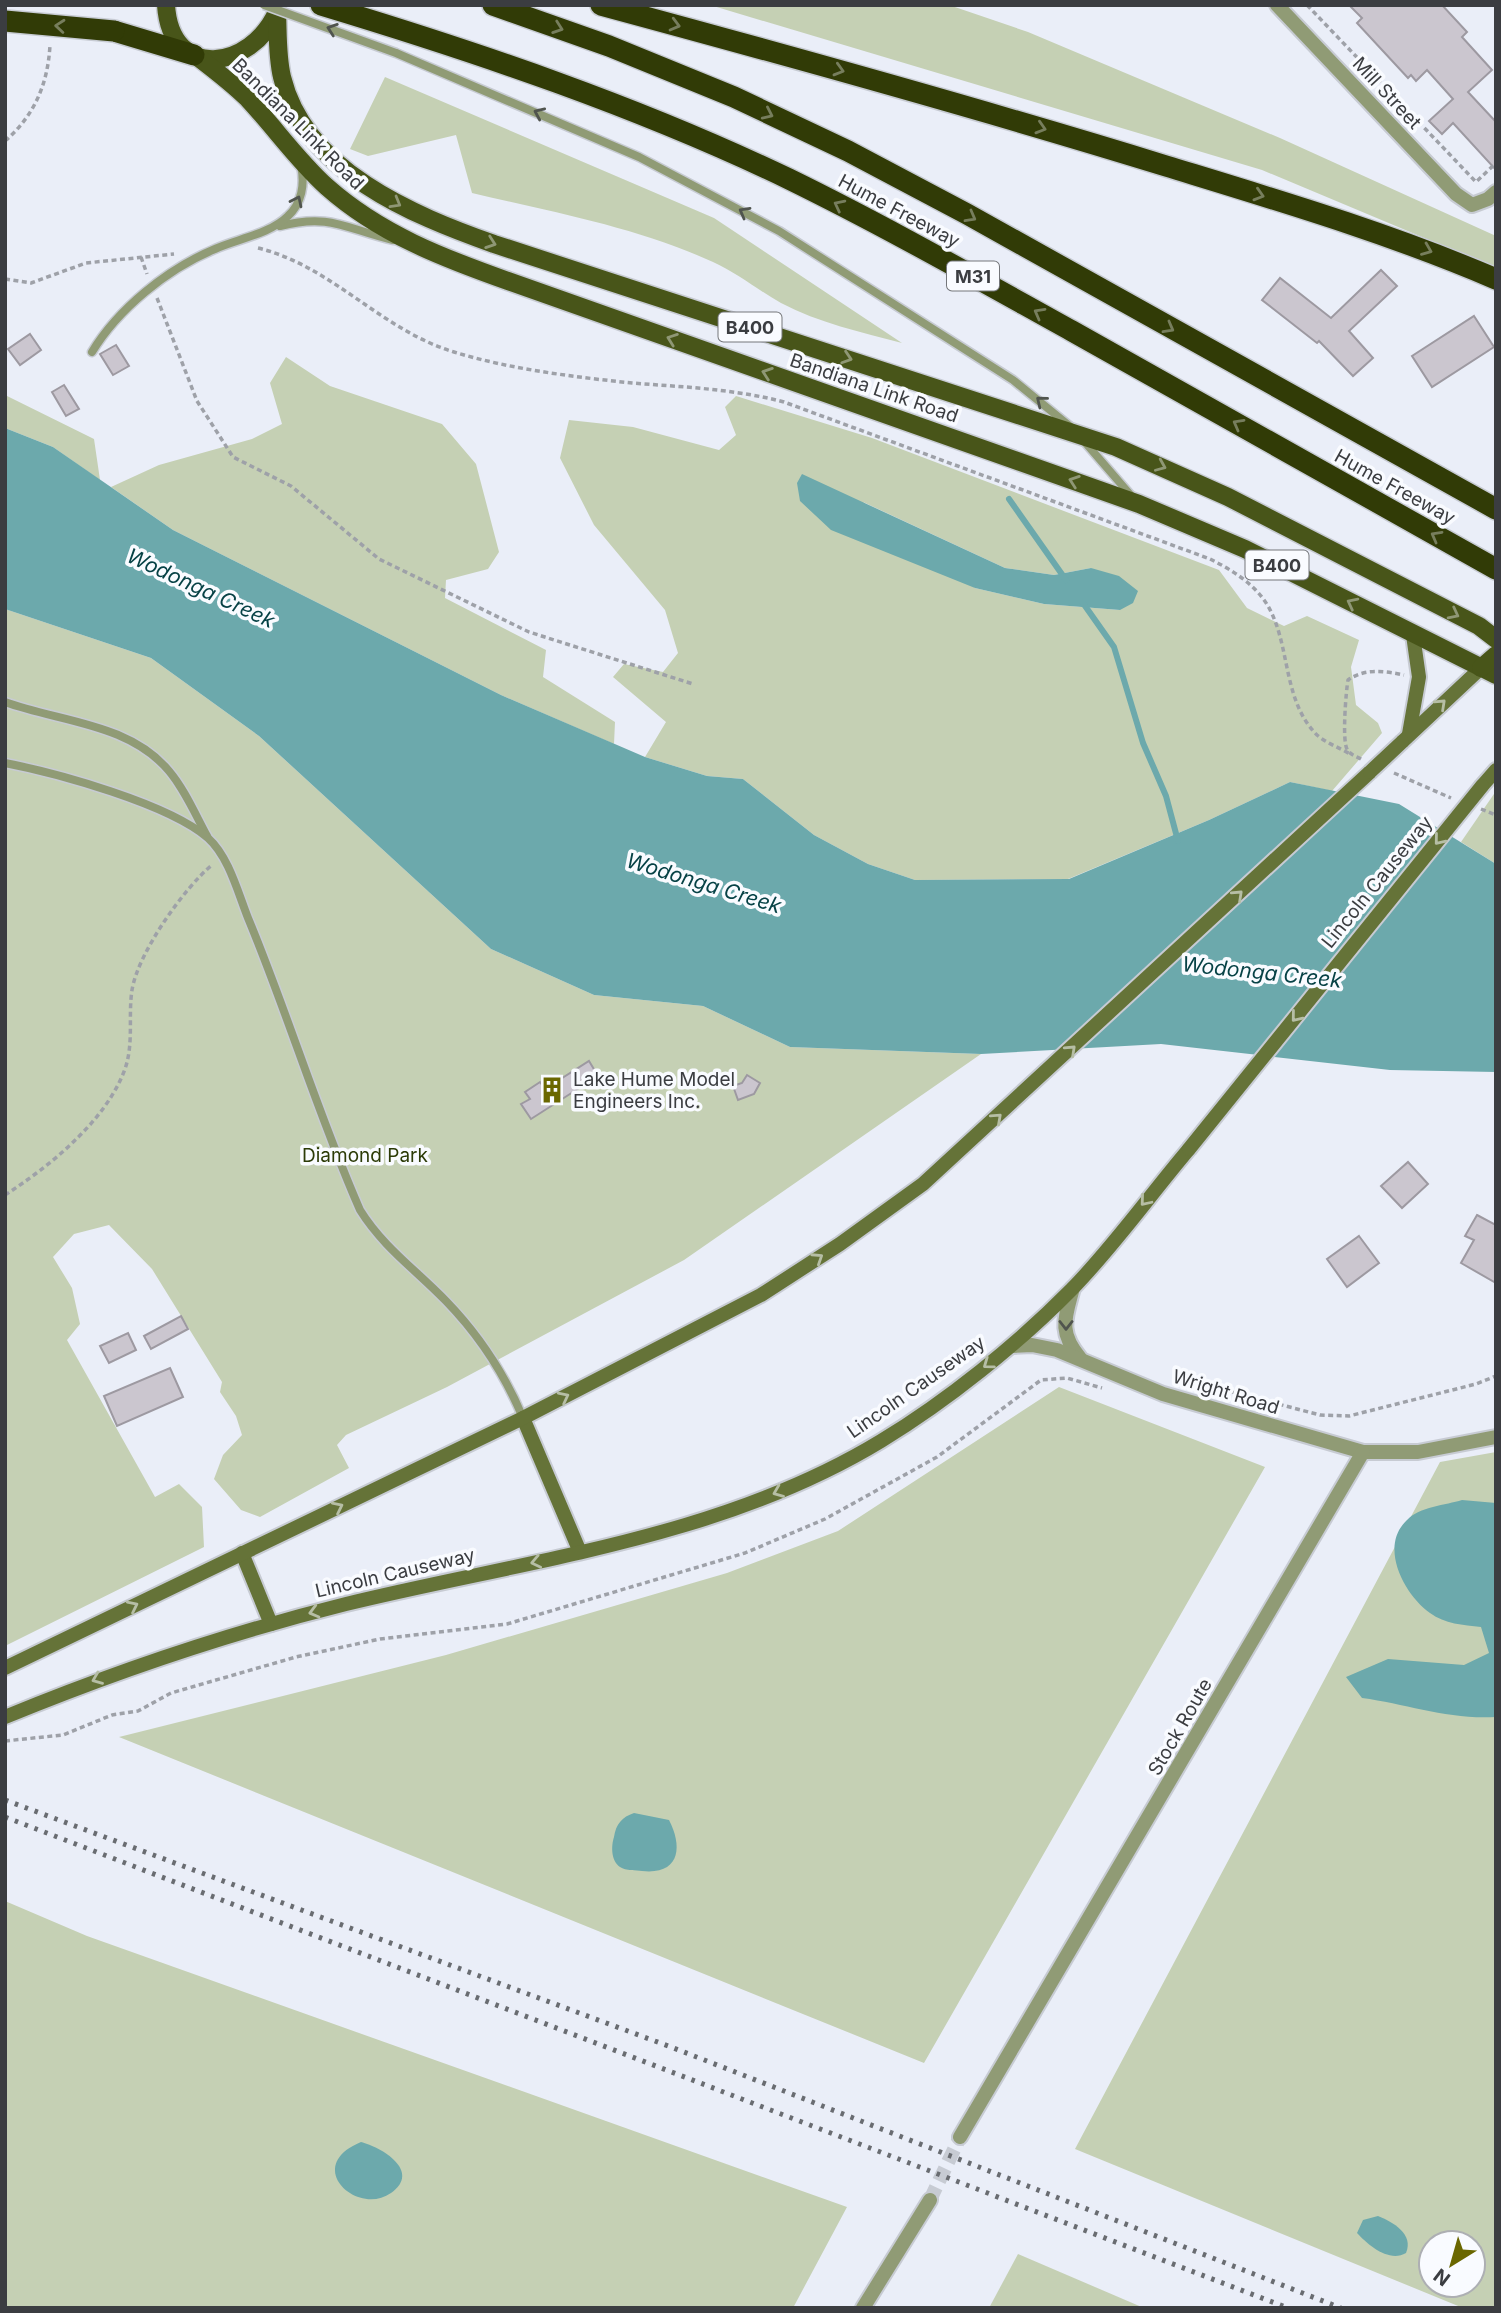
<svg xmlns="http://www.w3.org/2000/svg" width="1501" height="2313" viewBox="0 0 1501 2313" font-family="Inter,sans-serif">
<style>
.green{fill:#c5d0b4;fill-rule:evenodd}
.water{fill:#6ca9ac}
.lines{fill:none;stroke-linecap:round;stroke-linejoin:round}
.stream{stroke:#6ca9ac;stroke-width:6}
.building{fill:#cbc6cf;stroke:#9d99a1;stroke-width:2}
.minor-tunnel{stroke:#c7cbd3;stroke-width:14;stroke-dasharray:14 7;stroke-linecap:butt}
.service-casing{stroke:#c7cbd3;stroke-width:11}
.minor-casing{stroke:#c7cbd3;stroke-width:18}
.secondary-casing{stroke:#c7cbd3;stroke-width:18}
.primary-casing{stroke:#c7cbd3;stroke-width:21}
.motorway-casing{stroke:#c7cbd3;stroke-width:24}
.path{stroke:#9ea1a8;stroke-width:3.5;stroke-dasharray:5 3.5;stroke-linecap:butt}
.service{stroke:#909b75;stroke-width:8}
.minor{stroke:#909b75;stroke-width:14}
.secondary{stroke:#657338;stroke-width:14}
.primary{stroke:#485519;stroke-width:18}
.motorway{stroke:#313b06;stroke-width:21}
.rail{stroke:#696c71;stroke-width:5;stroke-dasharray:3.5 7;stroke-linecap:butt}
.service-bridge-casing{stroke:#c7cbd3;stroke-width:11;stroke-linecap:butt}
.secondary-bridge-casing{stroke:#c7cbd3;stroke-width:18;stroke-linecap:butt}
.motorway-bridge-casing{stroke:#c7cbd3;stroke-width:24;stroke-linecap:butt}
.service-bridge{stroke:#909b75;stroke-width:8}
.secondary-bridge{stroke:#657338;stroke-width:14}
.motorway-bridge{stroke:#313b06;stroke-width:21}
.oneway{stroke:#777e5d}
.oneway2{stroke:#50544e}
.oneway3{stroke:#8f9775}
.oneway4{stroke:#b6bea5}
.labels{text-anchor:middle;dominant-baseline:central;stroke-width:7;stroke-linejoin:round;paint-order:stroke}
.shield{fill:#f9fbff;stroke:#74767a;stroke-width:2}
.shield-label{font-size:18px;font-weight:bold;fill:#3b3d41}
.street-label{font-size:19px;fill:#3b3d41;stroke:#f9fbff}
.poi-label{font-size:19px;fill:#3b3d41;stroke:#f9fbff;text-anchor:start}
.park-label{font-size:19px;fill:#2c3b07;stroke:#f9fbff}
.water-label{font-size:21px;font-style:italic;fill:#074246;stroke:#f9fbff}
</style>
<rect width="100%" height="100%" fill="#eaeef8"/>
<g class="green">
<polygon points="710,5 949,5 1028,32 1280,138 1496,236 1496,268 1262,170"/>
<path d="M385,77L714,218L902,343C861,332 819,323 781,303C758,290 737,273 713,262C636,227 553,212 472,193L456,135L368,156L350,149Z"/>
<polygon points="286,357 330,386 442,424 476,464 499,552 488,569 446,580 445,598 546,650 543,677 615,722 614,744 501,695 173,530 111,487 159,465 252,439 282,424 270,383"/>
<polygon points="5,395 94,439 100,480 53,447 5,428"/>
<path d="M736,396L872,438L1219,570L1247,608L1284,626L1307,616L1359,640L1351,667L1356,705L1378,723L1382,733L1332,791L1290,782L1209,820L1068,879L915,880L868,864L814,835L743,779L707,776L645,757L666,722L613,677L624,664L663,672L678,653L665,610L594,525L560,458L569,420L633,427L719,450L736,435L725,407ZM863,502L1005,568L1054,575L1091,568L1120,610L1044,604L975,588Z"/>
<polygon points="5,609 151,658 259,736 491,949 594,995 703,1006 790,1047 981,1054 684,1260 447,1387 346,1435 337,1445 349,1468 260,1517 241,1510 214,1479 223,1455 242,1435 236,1416 220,1392 222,1382 152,1269 109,1225 74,1234 53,1257 72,1288 80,1324 67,1340 155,1497 179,1484 202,1507 204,1547 5,1646"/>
<polygon points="1496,791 1496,864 1461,842"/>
<polygon points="1059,1387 1265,1467 924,2063 119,1737 446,1655 727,1573 838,1531"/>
<path d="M1496,1452V2308H1463L1075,2149L1440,1462ZM1431,2243H1473V2285H1431Z"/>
<polygon points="5,1901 87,1936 847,2207 793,2308 5,2308"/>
<polygon points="1018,2254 1144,2308 989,2308"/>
</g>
<g class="water">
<polygon points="5,428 53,447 173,530 501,695 645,757 707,776 743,779 814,835 868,864 915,880 1069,879 1209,820 1290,782 1399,804 1496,864 1496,1072 1390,1070 1161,1044 981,1054 790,1047 703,1006 594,995 491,949 259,736 151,658 5,609"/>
<polygon points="802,474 1005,568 1054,575 1091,568 1119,576 1138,591 1133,603 1120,610 1044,604 975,588 831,530 800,501 797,483"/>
<path d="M1462,1500L1496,1503V1717C1449,1720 1407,1704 1362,1698L1346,1677L1388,1659L1464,1665L1489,1653L1481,1627C1463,1625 1445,1624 1430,1613C1405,1595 1378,1547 1407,1520C1419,1507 1446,1505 1462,1500Z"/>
<path d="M634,1813L669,1820C683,1847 680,1875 642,1871C636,1870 626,1871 620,1867C611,1861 611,1846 614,1837C616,1824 622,1817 634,1813Z"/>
<path d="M361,2142C381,2147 422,2171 391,2193C357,2217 302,2166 361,2142Z"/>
<path d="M1378,2216C1393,2222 1414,2234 1406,2253C1389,2263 1368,2245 1357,2233L1363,2220Z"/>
</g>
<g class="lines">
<g class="stream">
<polyline points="1009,499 1066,580"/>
<polyline points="1083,603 1114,647 1143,743 1166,796 1178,841"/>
</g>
</g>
<g class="building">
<polygon points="1349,5 1442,5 1467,32 1462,37 1492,70 1468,92 1496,122 1496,170 1453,123 1442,134 1429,121 1453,99 1427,70 1416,81 1411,75 1408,78 1357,23 1362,18"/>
<polygon points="1381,270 1397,286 1349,331 1373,358 1353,376 1319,341 1317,343 1262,300 1280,278 1331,318"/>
<polygon points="1474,316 1494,347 1432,387 1412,356"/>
<polygon points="30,334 41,350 20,365 8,349"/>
<polygon points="116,345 129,366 113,375 100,354"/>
<polygon points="64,385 79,409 66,416 52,392"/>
<polygon points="589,1061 598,1076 531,1119 521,1104 530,1099 525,1092 540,1082 545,1089"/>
<polygon points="747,1075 760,1083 754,1094 738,1100 733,1086 742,1083"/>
<polygon points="1408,1162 1428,1184 1402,1208 1381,1186"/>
<polygon points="1477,1215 1496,1225 1496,1283 1461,1263 1474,1240 1465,1236"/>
<polygon points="1359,1236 1379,1263 1347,1287 1327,1259"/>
<polygon points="181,1316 188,1329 151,1349 144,1336"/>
<polygon points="128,1333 136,1350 109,1363 100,1346"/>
<polygon points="170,1368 183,1397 117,1426 104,1396"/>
</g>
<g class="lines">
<polyline class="minor-tunnel" points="930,2200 960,2137"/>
<g class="service-casing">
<g id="service">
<polyline points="396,53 639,157 779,231 1013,380 1072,428"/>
<path d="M280,226C331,213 346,229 393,240"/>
<path d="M92,352C118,309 167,269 215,249C237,239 270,234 288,216C302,203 305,184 301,166"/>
<polyline points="1083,440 1134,499"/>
<path d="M5,702C60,722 129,723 169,771C185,790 195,814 207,836"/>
<path d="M5,763C57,773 169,804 208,838C229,857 238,893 248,918C288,1014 318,1115 360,1210C383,1247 416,1270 446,1301C478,1334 505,1375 523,1418"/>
</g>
</g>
<g class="minor-casing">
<g id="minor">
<polyline points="1277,5 1456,194 1472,205 1488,199 1496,192"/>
<path d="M1073,1288C1065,1318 1058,1332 1080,1358"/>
<polyline points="1013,1346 1032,1345 1057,1350 1163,1394 1363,1452 1418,1452 1496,1437"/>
<polyline points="960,2137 1363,1452"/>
<polyline points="863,2308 930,2200"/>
</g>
</g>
<g class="secondary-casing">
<g id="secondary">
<polyline points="1409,734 1419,677 1413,635"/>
<polyline points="1402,742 1481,668"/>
<polyline points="1482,786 1496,770"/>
<polyline points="523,1418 580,1552"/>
<polyline points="242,1553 271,1624"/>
<polyline points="5,1668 523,1418 761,1295 840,1244 923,1184 1370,772"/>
<path d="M5,1717C117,1671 229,1633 346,1604C526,1560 720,1539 881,1441C947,1401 1018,1344 1072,1289C1114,1246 1150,1195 1189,1149"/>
</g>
</g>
<g class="primary-casing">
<g id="primary">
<path d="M166,5C171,82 251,70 277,12"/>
<path d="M277,12C278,34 277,56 282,77C305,171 412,215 494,244L1116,447L1228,497L1479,626L1496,639"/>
<path d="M199,58C216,71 233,84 248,99C275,128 298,161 327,187C380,234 443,258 508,281L1139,504L1245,549L1496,675"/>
<polyline points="1481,668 1496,655"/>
</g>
</g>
<g class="motorway-casing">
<g id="motorway">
<path d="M321,5C480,53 639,107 789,179C885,226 978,279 1072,331C1213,410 1355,490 1496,569"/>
<polyline points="493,5 609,46 734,97 848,151 967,214 1496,509"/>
<path d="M601,5C790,56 978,108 1166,166C1277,200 1389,233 1496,279"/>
<polyline points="114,31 194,55"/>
</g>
</g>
<g class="path">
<polyline points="1307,5 1476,182 1496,163"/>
<path d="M5,141C35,115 48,83 50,45"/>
<path d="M258,248C332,266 381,330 454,352C509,369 574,377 632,383C683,387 735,389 784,402L1210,559C1232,570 1255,584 1268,606C1291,646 1282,700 1317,735C1326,743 1340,748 1350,754"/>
<polyline points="141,257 147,274"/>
<polyline points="5,279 31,283 86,263 174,254"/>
<polyline points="157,298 197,401 233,457 291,486 379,559 529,632 693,684"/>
<path d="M1361,759C1356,756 1350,755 1347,749C1342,740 1346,691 1348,680C1365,668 1384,671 1404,675"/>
<polyline points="1394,773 1451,798"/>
<polyline points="1481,809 1496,815"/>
<path d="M5,1195C50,1166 106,1121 125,1069C134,1043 128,1016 132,990C138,953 184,888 212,865"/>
<polyline points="1180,1381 1204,1382 1217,1388 1320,1415 1349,1416 1476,1384 1496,1376"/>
<polyline points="5,1741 63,1735 112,1715 138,1711 171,1693 296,1657 380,1639 507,1624 745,1553 825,1519 937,1457 1041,1380 1067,1378 1102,1388"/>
</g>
<use href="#service" class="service"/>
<use href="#minor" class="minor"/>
<use href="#secondary" class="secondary"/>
<use href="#primary" class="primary"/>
<use href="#motorway" class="motorway"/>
<g class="rail">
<polyline points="5,1800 671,2047 1341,2308"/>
<polyline points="5,1817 1288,2308"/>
</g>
<g class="service-bridge-casing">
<polyline id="service-bridge" points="264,5 396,53"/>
</g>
<g class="secondary-bridge-casing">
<g id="secondary-bridge">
<polyline points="1370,772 1402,742"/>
<polyline points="1189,1149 1482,786"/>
</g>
</g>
<g class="motorway-bridge-casing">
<polyline id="motorway-bridge" points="5,21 114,31"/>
</g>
<use href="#service-bridge" class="service-bridge"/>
<use href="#secondary-bridge" class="secondary-bridge"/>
<use href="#motorway-bridge" class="motorway-bridge"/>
</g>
<defs><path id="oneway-chevron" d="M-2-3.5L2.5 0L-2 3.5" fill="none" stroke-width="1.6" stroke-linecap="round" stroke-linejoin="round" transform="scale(1.75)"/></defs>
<g class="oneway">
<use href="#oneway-chevron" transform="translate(675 25) rotate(15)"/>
<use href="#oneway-chevron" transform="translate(60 26) rotate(-175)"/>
<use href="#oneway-chevron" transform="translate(558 28) rotate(19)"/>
<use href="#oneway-chevron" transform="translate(839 70) rotate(16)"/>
<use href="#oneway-chevron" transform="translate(768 114) rotate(25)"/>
<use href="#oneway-chevron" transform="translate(1041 128) rotate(17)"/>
<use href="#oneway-chevron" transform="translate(1259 195) rotate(17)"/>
<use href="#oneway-chevron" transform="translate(839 205) rotate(-153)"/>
<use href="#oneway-chevron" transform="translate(971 217) rotate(29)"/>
<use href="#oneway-chevron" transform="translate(1427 250) rotate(22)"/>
<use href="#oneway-chevron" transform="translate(1039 313) rotate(-151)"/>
<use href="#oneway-chevron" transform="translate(1169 328) rotate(29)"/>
<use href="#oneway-chevron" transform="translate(1238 424) rotate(-151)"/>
<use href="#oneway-chevron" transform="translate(1436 536) rotate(-151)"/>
</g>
<g class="oneway2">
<use href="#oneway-chevron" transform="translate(332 29) rotate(-161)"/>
<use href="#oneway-chevron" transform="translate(539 113) rotate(-156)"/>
<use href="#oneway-chevron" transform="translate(297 201) rotate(-64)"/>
<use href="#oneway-chevron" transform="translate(744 212) rotate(-151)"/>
<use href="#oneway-chevron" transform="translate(1041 401) rotate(-141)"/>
<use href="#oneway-chevron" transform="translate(1066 1325) rotate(90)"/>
</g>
<g class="oneway3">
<use href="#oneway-chevron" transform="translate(396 203) rotate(30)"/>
<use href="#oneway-chevron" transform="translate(491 243) rotate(19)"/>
<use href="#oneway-chevron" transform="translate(672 339) rotate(-160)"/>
<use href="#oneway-chevron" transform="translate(847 358) rotate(18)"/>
<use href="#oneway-chevron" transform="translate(767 373) rotate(-161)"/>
<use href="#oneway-chevron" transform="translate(1161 466) rotate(23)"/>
<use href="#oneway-chevron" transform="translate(1074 481) rotate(-161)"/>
<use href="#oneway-chevron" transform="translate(1352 603) rotate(-153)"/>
<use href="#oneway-chevron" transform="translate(1454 614) rotate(27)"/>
</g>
<g class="oneway4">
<use href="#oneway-chevron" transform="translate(1441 704) rotate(-43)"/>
<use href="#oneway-chevron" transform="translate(1439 840) rotate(129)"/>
<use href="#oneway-chevron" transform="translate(1238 895) rotate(-43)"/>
<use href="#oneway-chevron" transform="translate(1296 1017) rotate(129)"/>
<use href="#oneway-chevron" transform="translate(1071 1050) rotate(-43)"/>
<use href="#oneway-chevron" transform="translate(997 1118) rotate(-42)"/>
<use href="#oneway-chevron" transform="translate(1145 1201) rotate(130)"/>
<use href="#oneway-chevron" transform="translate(818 1258) rotate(-33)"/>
<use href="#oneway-chevron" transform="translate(988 1364) rotate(144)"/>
<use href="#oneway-chevron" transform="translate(564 1397) rotate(-27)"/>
<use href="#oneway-chevron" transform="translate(778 1492) rotate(158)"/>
<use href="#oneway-chevron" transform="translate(338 1507) rotate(-26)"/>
<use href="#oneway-chevron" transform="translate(536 1562) rotate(168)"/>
<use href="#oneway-chevron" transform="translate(133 1606) rotate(-26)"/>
<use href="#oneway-chevron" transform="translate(314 1612) rotate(165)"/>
<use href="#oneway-chevron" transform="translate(97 1679) rotate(158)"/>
</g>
<defs>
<g id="building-bare" transform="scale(2.1)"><path d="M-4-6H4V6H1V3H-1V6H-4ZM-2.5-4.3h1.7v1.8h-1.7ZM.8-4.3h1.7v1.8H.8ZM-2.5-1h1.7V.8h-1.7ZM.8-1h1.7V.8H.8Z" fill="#6a6700" stroke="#f9fbff" stroke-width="2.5" paint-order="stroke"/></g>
</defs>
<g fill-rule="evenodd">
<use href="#building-bare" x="552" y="1090"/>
</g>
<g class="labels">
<g class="shield">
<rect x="947" y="261.5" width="52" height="29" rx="5"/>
<rect x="718.5" y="312.5" width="63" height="29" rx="5"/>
<rect x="1245.5" y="550.5" width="63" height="29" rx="5"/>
</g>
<g class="shield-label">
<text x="973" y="276">M31</text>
<text x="750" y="327">B400</text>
<text x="1277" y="565">B400</text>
</g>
<g class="street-label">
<text transform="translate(1387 93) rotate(47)">Mill Street</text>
<text transform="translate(298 124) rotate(45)">Bandiana Link Road</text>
<text transform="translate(899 211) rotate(28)">Hume Freeway</text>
<text transform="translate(874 388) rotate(19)">Bandiana Link Road</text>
<text transform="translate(1395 487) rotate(29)">Hume Freeway</text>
<text transform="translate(1377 882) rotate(-51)">Lincoln Causeway</text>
<text transform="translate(916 1387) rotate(-35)">Lincoln Causeway</text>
<text transform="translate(1226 1392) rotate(17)">Wright Road</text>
<text transform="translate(395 1573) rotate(-13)">Lincoln Causeway</text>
<text transform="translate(1180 1727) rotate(-60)">Stock Route</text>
</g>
<g class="poi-label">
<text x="573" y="1079">Lake Hume Model<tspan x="573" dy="22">Engineers Inc.</tspan></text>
</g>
<g class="park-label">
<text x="365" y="1155">Diamond Park</text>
</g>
<g class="water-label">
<text transform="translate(201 588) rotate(25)">Wodonga Creek</text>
<text transform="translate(704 883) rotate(17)">Wodonga Creek</text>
<text transform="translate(1262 972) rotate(6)">Wodonga Creek</text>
</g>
</g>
<rect width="1501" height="2313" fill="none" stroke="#3b3d41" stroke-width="14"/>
<g transform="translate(1452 2264) rotate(217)"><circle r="33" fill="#f9fbff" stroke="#adafb3" stroke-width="2"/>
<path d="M0-5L12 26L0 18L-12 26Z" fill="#6a6700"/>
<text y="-10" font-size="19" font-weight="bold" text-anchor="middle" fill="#3b3d41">N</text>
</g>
</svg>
